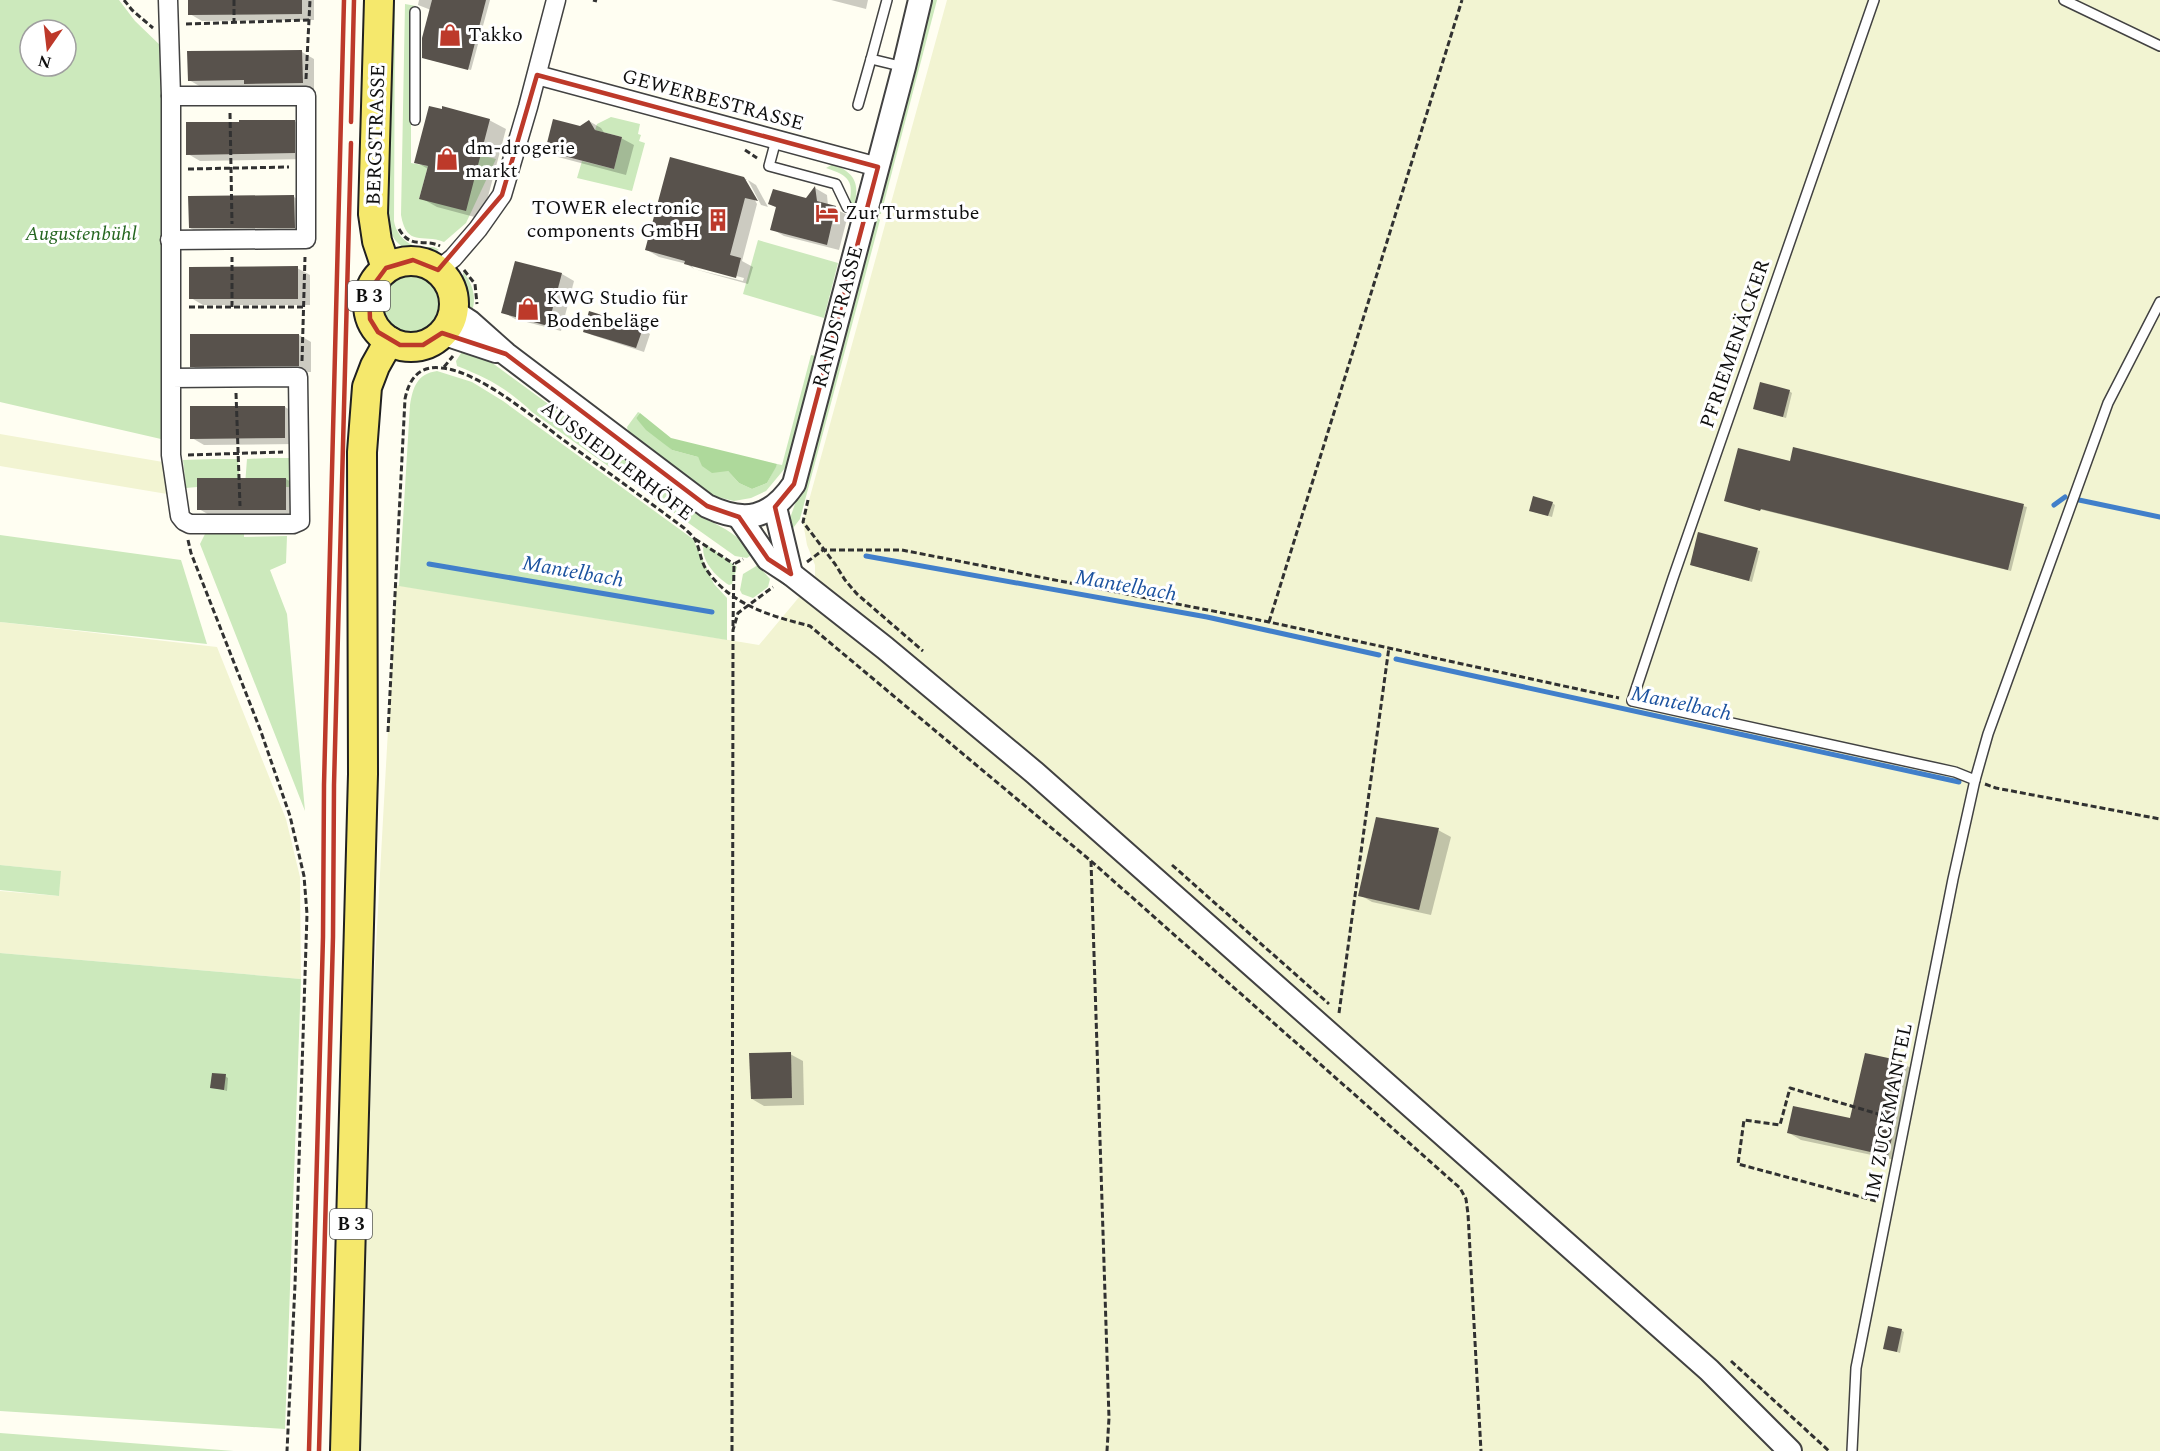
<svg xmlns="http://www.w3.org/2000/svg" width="2160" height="1451" viewBox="0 0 2160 1451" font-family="Spectral,serif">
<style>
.farmland{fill:#f2f4d2}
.green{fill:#cce9bc;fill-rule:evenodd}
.forest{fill:#aed99b}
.shadow{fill:#0003}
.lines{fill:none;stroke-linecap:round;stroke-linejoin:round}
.stream{stroke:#417fca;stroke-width:5}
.building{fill:#58524c}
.service-casing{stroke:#424242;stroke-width:12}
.minor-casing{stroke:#424242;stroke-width:21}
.tertiary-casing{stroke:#424242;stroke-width:26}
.primary-casing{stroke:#202020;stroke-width:32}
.path{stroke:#313131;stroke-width:3;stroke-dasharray:6 3;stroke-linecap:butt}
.service{stroke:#fff;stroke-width:9}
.minor{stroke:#fff;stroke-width:18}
.tertiary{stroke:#fff;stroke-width:22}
.primary{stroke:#f5e86c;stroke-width:28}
.rail{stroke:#bd392a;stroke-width:4.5}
.marked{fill:none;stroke:#bd392a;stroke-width:4.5;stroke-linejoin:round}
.labels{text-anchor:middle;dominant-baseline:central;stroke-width:6;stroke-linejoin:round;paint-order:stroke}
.shield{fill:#fff;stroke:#575757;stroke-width:1.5}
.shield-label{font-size:18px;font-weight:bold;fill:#0f0f0f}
.poi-label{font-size:20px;fill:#0f0f0f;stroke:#fff;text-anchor:start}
.street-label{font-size:20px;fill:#0f0f0f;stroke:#fff}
.park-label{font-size:20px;font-style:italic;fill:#256620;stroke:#fff}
.water-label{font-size:21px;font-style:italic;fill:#1b529f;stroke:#fff}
</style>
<rect width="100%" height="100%" fill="#fffef2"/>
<g class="farmland">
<polygon points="947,0 2160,0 2160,1451 348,1451 396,585 759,645 815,578 815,565 807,545 803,522"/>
<polygon points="0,434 163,462 167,494 0,466"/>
<polygon points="0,622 217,647 286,819 300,877 301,979 0,953 0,891 59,896 60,871 0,865"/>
</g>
<g class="green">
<path d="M0,0H119L135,21L163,48L161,439L0,402ZM30,30H66V66H30Z"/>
<path d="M393,0H395L394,221C396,234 407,246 421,247C429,248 433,245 439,250C421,259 398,251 390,231C382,211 387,166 389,144C391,96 393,48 393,0Z"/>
<polygon points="930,0 937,0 881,214 875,213"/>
<path d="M405,4L416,6L411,51V163L428,166L419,199L480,155L496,159L466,223L444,242C422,233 407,248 401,215Z"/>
<polygon points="611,117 640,124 638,134 641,135 639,141 645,143 632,191 577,178 582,161 614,169 622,137 595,130 597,124"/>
<path d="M833,164C855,173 860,183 854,207L849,206C854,181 850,176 826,168Z"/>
<polygon points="876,216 880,220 800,519 790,532 789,521 801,487"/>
<polygon points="758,240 838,263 824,318 743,294"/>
<circle cx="408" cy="304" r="37"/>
<path d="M463,272C473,283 478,301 470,315L463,293Z"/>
<path d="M465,347L476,351L705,519C725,528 740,536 753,554L747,558L735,556L532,412C508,389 488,378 457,366L456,361Z"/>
<polygon points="811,355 815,356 786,467 766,491 751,498 734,501 713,496 629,435 627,427 638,412 640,413 636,418 672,450 698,457 703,466 728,471 739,483 752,489 767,483 777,464 782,465"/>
<path d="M437,371L472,382L503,401L693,539L714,584L727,598V640L399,586L410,405C413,387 417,374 437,371Z"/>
<polygon points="269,458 294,458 294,487 286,487 286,478 249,478 245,485 247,459"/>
<polygon points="214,459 238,459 240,483 197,478 197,487 186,488 183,460"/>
<polygon points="208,528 244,529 244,537 287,536 286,563 270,570 287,614 305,811 200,544"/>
<polygon points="0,535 181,560 207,644 0,622"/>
<path d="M704,543L737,567L732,584L729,585C716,577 699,559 704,543Z"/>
<polygon points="758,565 770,579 768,587 753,598 742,594 740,590 743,574"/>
<polygon points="0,865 61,871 59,896 0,890"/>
<polygon points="0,953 301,979 285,1429 0,1411"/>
<polygon points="0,1433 234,1451 0,1451"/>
</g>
<polygon class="forest" points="640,413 671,438 777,464 776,467 767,483 752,489 739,483 728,471 712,473 702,466 698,457 672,450 646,430 636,418"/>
<g class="shadow">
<polygon points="189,0 314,0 314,20 202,21 190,14"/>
<polygon points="419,0 490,0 471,70 427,59 431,10 418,5"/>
<polygon points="831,0 868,0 866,9"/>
<polygon points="302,52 314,59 314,89 258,90 252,87 201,87 189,80"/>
<polygon points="489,120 506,129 482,219 437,207 421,198 428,169 416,162"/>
<polygon points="294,121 307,128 307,159 200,161 188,154"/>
<polygon points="589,121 601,128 605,134 621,138 634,145 626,175 558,157 546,150"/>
<polygon points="744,178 747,180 744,180 757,204 742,261 753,267 748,284 694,269 743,281 744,278 690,264 694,269 687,264 659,257 647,250"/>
<polygon points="748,180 756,185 768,207 761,205"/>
<polygon points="815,188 827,195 828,206 848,215 839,250 784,236 772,229 777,208 770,204 807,200"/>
<polygon points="294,197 306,204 306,234 202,235 190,228"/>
<polygon points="297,268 310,275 310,305 203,305 191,298"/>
<polygon points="562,274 574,281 561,331 515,319 503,312"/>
<polygon points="642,329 650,334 644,352 592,335 585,331"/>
<polygon points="299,335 311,342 311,372 204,373 192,366"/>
<polygon points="1789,391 1792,393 1786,418 1755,409"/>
<polygon points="285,407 297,414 297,444 204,445 192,438"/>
<polygon points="1791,463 2023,506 2027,507 2011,571 1726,501"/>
<polygon points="286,479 298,486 298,516 211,516 199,509"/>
<polygon points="1552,503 1555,505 1552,517 1534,512"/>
<polygon points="1757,550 1760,551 1752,582 1691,565"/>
<polygon points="1438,830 1451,837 1431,915 1372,902 1360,895"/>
<polygon points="790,1054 803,1061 804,1105 764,1106 752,1099"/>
<polygon points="1866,1055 1902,1063 1914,1070 1900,1161 1801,1140 1789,1133 1851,1120"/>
<polygon points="225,1076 228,1078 227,1091 212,1087"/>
<polygon points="1901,1330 1904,1332 1900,1353 1885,1348"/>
</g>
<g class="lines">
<g class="stream">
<polyline points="2079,500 2160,517"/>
<polyline points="2054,505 2065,497"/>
<polyline points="866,556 1207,617 1379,655"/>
<polyline points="429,564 712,612"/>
<polyline points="1396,659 1959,782"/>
</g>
</g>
<g class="building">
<polygon points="188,0 302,0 302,14 188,15"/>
<polygon points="432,0 486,0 468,70 422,58 422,38"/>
<polygon points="302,50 303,83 244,84 244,80 188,81 187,51"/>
<polygon points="429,106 442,109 442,106 490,119 466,211 419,199 428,166 414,163"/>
<polygon points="553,119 580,126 589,120 595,130 622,137 614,169 545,151"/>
<polygon points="239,120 295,120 295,153 186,155 186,122 239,122"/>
<polygon points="670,157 744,177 758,201 745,198 730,255 741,258 736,278 684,264 685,261 645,250"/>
<polygon points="815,186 817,201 836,206 827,245 770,230 776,207 768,204 773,189 806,198"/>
<polygon points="294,195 295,228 189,228 188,196"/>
<polygon points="515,261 562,273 548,326 501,313"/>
<polygon points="298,266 298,299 189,299 189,267"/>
<polygon points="589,311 643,328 636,348 583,332"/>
<polygon points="190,334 299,334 299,366 190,367"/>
<polygon points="1760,382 1790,390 1783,417 1753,409"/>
<polygon points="190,406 285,406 285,438 190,439"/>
<polygon points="1793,447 2024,504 2008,570 1761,509 1760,511 1724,501 1738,448 1790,461"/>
<rect x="197" y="478" width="89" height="32"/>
<polygon points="1533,496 1553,502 1548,516 1529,511"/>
<polygon points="1698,532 1758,548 1749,581 1690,565"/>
<polygon points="1376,817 1439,828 1419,910 1358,896"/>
<polygon points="791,1052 792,1098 751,1099 749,1053"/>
<polygon points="1865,1053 1902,1061 1887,1126 1894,1128 1888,1156 1787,1133 1793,1106 1850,1118"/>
<polygon points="212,1073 226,1074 224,1090 210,1088"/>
<polygon points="1888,1326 1902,1329 1897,1352 1883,1349"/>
</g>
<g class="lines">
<g class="service-casing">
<g id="service">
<polyline points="887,0 871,59 904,67"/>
<polyline points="1874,0 1673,578 1632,701 1955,772 1975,780"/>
<polyline points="2064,0 2160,46"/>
<polyline points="858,105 871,59"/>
<polyline points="415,120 415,12"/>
<polyline points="776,140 769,166 836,184 847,207"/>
<polyline points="1852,1451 1856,1368 1953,879 1975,780 1988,734 2108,403 2160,302"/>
</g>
</g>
<g class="minor-casing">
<g id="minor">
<polyline points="168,0 171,96 171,455 180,516 184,521 190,524 293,524 300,521 298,377 171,378"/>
<polyline points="537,75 878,167"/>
<polyline points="170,240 306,239 306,96 171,96"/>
<polyline points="438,270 453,258 478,229 502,195 528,107 556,0"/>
</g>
</g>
<g class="tertiary-casing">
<g id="tertiary">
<path d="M453,311L470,322L506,354L707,506C745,524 770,519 794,484L904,67L920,0"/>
<polyline points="442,333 496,351"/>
<polyline points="775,507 791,574"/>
<polyline points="739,517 768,559 791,574 885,648 1035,773 1709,1370 1790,1451"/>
</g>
</g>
<g class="primary-casing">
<g id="primary">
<polyline points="379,0 373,214 377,241 386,268"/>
<circle cx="411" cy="304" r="43"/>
<polyline points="345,1451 363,774 362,452 367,387 375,366 389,341"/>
</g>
</g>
<g class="path">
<polyline points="124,0 132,10 153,28"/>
<polyline points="234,0 234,22"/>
<polyline points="593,0 597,1"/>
<polyline points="186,24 310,20"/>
<polyline points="306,79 310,0"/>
<polyline points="230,113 232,224"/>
<polyline points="745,150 757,158"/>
<polyline points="188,169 289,167"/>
<path d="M399,229C411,250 424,238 440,246"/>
<polyline points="464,270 475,284 477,304"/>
<polyline points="189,307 304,307"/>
<polyline points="232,307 232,257"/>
<polyline points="302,361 305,257"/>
<polyline points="444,367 453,356"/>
<polyline points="236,393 240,506"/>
<polyline points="188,455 283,452"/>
<polyline points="808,500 803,522 835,564 845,580 857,594 923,651"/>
<polyline points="695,539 734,564"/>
<polyline points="188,540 191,553 260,729 290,816 304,876 307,914 295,1285 287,1451"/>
<polyline points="807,562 823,550 902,550 1269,622 1619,698"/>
<polyline points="1269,622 1462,0"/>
<polyline points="733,626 734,564 743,559"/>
<path d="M388,732L405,399C409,379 419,365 442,368C478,371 533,417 562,439C603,469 644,498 684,528C687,531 692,535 694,538C700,547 700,560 706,569C730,605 771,616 810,626L1091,861L1460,1188L1466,1199L1468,1214L1481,1451"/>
<polyline points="1985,784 1996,788 2160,819"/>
<polyline points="1091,861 1109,1418 1107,1451"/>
<polyline points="1172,865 1329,1004"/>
<polyline points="1339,1013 1389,647"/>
<polyline points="1876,1201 1738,1164 1744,1120 1780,1125 1790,1088 1892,1118"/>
<polyline points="1731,1361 1829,1451"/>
<polyline points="732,1451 733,630 738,613 773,587"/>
</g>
<use href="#service" class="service"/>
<use href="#minor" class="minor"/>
<use href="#tertiary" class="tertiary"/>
<use href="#primary" class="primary"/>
<g class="rail">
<polyline points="351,122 354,0"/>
<polyline points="309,1451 323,937 324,785 344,0"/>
<polyline points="319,1451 333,937 334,785 351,143"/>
</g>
</g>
<path class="marked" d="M537,75L878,167L794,484L775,507L791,574L768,559L739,517L707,506L506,354L442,333L423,345H400L378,332L370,319L369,291L386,268L413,260L438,270L502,195Z"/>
<defs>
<g id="shop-bare" transform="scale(1.8)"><path d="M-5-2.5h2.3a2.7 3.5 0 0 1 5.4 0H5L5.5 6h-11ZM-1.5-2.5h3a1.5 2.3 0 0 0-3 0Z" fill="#bd392a" stroke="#fff" stroke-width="2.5" paint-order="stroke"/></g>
<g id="hotel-bare" transform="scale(1.8)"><path d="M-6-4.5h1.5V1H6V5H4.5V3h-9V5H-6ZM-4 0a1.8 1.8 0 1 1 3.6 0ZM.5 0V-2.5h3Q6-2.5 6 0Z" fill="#bd392a" stroke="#fff" stroke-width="2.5" paint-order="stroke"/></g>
<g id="building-bare" transform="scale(1.8)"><path d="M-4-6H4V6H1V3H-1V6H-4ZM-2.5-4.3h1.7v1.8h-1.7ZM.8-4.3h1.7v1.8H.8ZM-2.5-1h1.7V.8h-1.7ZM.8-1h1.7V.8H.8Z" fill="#bd392a" stroke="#fff" stroke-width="2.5" paint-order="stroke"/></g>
</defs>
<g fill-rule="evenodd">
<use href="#shop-bare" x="450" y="35"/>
<use href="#shop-bare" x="447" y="159"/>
<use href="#hotel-bare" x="827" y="213"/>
<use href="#building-bare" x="718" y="220"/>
<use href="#shop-bare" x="528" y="309"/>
</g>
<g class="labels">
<g class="shield">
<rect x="348" y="281" width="42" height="30" rx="4.5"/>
<rect x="330" y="1209" width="42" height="30" rx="4.5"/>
</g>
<g class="shield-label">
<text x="369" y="296">B 3</text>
<text x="351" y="1224">B 3</text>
</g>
<g class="poi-label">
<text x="468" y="35">Takko</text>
<text x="465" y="148">dm-drogerie<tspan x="465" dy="23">markt</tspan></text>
<text x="700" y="208" text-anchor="end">TOWER electronic<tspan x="700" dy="23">components GmbH</tspan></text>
<text x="845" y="213">Zur Turmstube</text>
<text x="546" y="298">KWG Studio für<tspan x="546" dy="23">Bodenbeläge</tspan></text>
</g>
<g class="street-label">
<text transform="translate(713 100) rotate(15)">GEWERBESTRASSE</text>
<text transform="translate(376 135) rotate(-88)">BERGSTRASSE</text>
<text transform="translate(838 317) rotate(-75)">RANDSTRASSE</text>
<text transform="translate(1735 344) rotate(-71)">PFRIEMENÄCKER</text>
<text transform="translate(617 461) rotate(37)">AUSSIEDLERHÖFE</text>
<text transform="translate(1889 1111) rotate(-79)">IM ZUCKMANTEL</text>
</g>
<g class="park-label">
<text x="81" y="234">Augustenbühl</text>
</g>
<g class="water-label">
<text transform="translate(573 572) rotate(10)">Mantelbach</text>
<text transform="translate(1126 586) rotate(10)">Mantelbach</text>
<text transform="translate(1681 704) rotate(12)">Mantelbach</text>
</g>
</g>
<g transform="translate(48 48) rotate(194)"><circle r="28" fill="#ffffff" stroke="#9f9f9f" stroke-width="1.5"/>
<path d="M0-4.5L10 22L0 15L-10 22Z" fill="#bd392a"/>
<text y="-9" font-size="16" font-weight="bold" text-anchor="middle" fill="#0f0f0f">N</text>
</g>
</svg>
